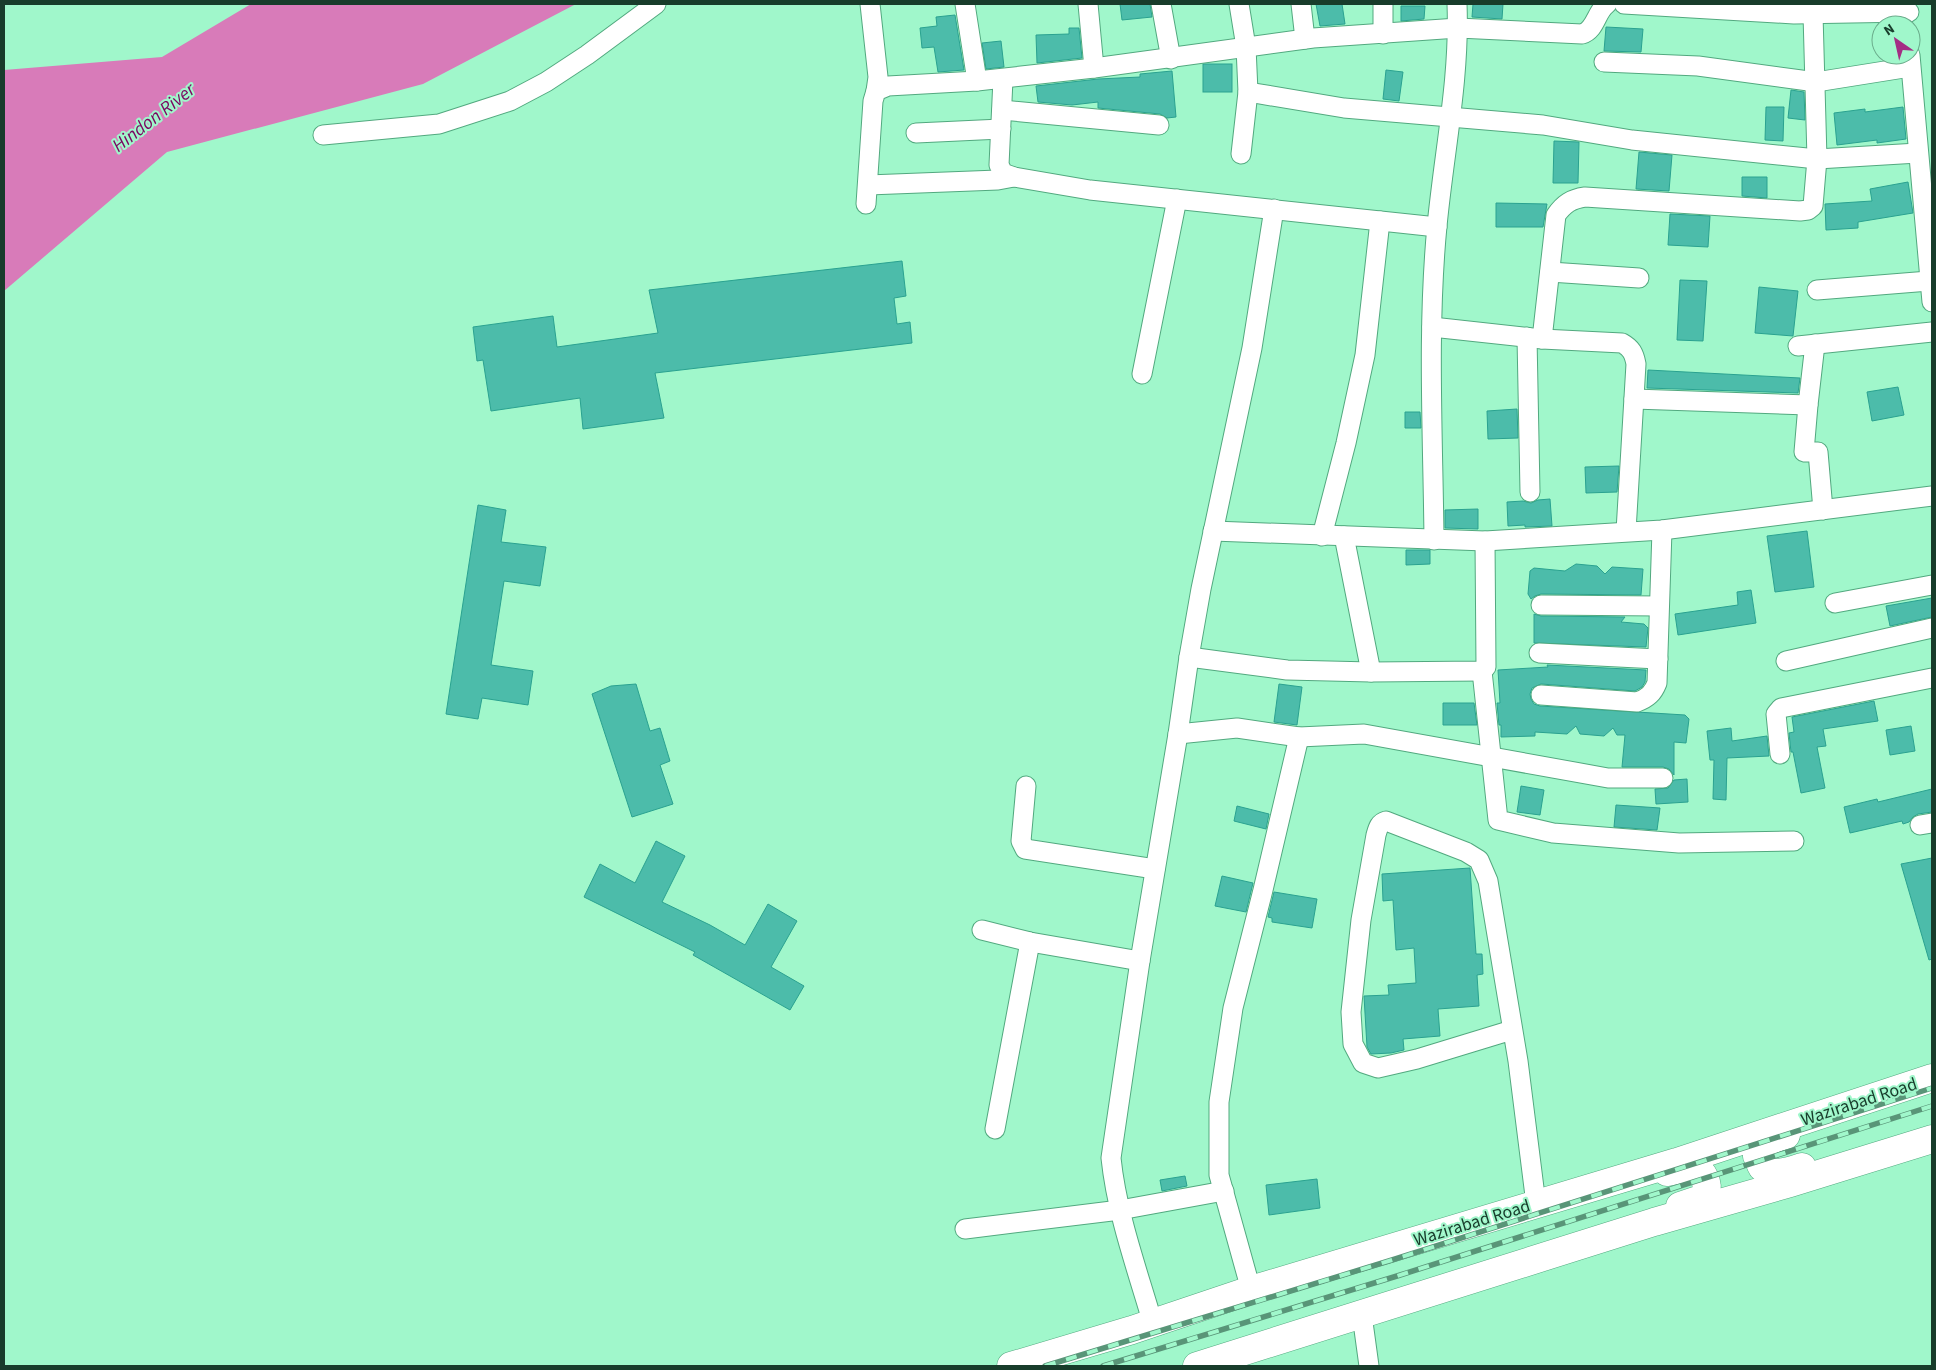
<svg xmlns="http://www.w3.org/2000/svg" width="1936" height="1370" viewBox="0 0 1936 1370" font-family="'Source Sans 3',sans-serif">
<style>
.water{fill:#d87bb9}
.building{fill:#4cbcaa;stroke:#2aa290}
.lines{fill:none;stroke-linecap:round;stroke-linejoin:round}
.street-casing{stroke:#52a97f;stroke-width:21}
.highway-casing{stroke:#52a97f;stroke-width:29}
.street{stroke:#fff;stroke-width:19}
.highway{stroke:#fff;stroke-width:28}
.rail-casing{stroke:#599578;stroke-width:5.5}
.rail{stroke:#a0f7cb;stroke-width:4;stroke-dasharray:11;stroke-linecap:butt}
.labels{text-anchor:middle;dominant-baseline:central;stroke-width:4;stroke-linejoin:round;paint-order:stroke}
.street-label{font-size:18px;fill:#183c2b;stroke:#a0f7cb}
.water-label{font-size:19px;font-style:italic;fill:#7b0460;stroke:#a0f7cb}
</style>
<rect width="100%" height="100%" fill="#a0f7cb"/>
<polygon class="water" points="251,4 576,4 423,84 167,152 4,291 4,70 162,57"/>
<g class="building">
<polygon points="1120,4 1150,4 1152,17 1122,20"/>
<polygon points="1316,4 1342,4 1345,24 1320,26"/>
<polygon points="1473,4 1503,4 1502,19 1472,17"/>
<polygon points="1401,6 1425,6 1424,19 1401,21"/>
<polygon points="955,15 964,70 938,72 934,47 922,48 920,28 937,26 936,17"/>
<polygon points="1606,27 1643,29 1641,52 1604,51"/>
<polygon points="1069,28 1079,28 1082,58 1037,63 1036,35 1069,34"/>
<polygon points="1001,41 1004,67 986,69 982,43"/>
<rect x="1203" y="64" width="29" height="28"/>
<polygon points="1386,70 1403,72 1399,101 1383,99"/>
<polygon points="1172,71 1176,117 1167,118 1160,114 1098,108 1098,102 1072,105 1038,102 1036,86 1098,79 1140,77 1140,74"/>
<polygon points="1791,90 1804,92 1805,120 1788,118"/>
<polygon points="1766,107 1784,107 1783,141 1765,140"/>
<polygon points="1903,107 1906,139 1877,143 1877,140 1837,145 1834,113 1865,109 1865,112"/>
<polygon points="1554,141 1579,142 1578,183 1553,183"/>
<polygon points="1639,152 1672,155 1669,191 1636,189"/>
<polygon points="1742,177 1767,177 1767,198 1742,196"/>
<polygon points="1908,182 1913,213 1858,222 1858,228 1826,230 1825,204 1872,201 1870,189"/>
<polygon points="1496,203 1547,204 1543,227 1496,227"/>
<polygon points="1670,214 1710,216 1708,247 1668,245"/>
<polygon points="902,261 906,296 894,298 897,324 910,322 912,343 655,373 664,418 583,429 580,398 491,411 483,360 477,361 473,327 553,316 557,347 658,333 649,290"/>
<polygon points="1680,280 1707,281 1703,341 1677,340"/>
<polygon points="1759,287 1798,291 1793,336 1755,333"/>
<polygon points="1648,370 1800,378 1798,393 1647,388"/>
<polygon points="1898,387 1904,415 1872,421 1867,392"/>
<polygon points="1517,409 1518,438 1488,439 1487,411"/>
<polygon points="1405,412 1420,412 1421,428 1405,428"/>
<polygon points="1619,466 1617,492 1586,493 1585,467"/>
<polygon points="1550,499 1552,526 1525,527 1525,525 1508,526 1507,502 1523,501 1531,503 1538,500"/>
<polygon points="478,505 506,510 501,542 546,547 540,586 504,581 491,665 533,671 528,705 482,698 478,719 446,714"/>
<polygon points="1478,509 1478,529 1445,528 1445,510"/>
<polygon points="1807,531 1814,587 1775,592 1767,536"/>
<polygon points="1406,550 1430,550 1430,564 1406,565"/>
<polygon points="1576,564 1597,566 1605,574 1612,567 1643,569 1641,595 1541,594 1535,596 1531,599 1528,594 1530,571 1534,568 1565,571"/>
<polygon points="1751,590 1756,623 1678,635 1675,614 1738,605 1737,592"/>
<polygon points="1932,598 1932,617 1890,626 1886,606"/>
<polygon points="1534,614 1541,616 1625,617 1621,622 1644,624 1648,628 1646,647 1534,643"/>
<polygon points="1547,665 1646,670 1645,682 1642,687 1635,691 1541,684 1532,688 1530,694 1531,699 1534,704 1540,706 1685,715 1689,719 1686,743 1674,742 1674,775 1669,769 1663,767 1622,767 1625,735 1617,735 1613,728 1604,736 1580,734 1576,726 1567,734 1535,732 1535,736 1501,737 1501,725 1499,725 1497,703 1500,703 1498,670 1548,667"/>
<polygon points="636,684 650,731 660,728 670,761 660,765 673,804 632,817 592,694 611,686"/>
<polygon points="1279,684 1302,687 1297,725 1274,722"/>
<polygon points="1874,701 1878,721 1823,729 1826,746 1817,747 1825,788 1801,793 1793,752 1791,752 1789,733 1794,732 1792,717"/>
<polygon points="1443,703 1474,703 1477,725 1443,725"/>
<polygon points="1911,726 1915,751 1890,755 1886,730"/>
<polygon points="1731,728 1732,741 1767,736 1769,756 1727,758 1726,800 1713,799 1714,760 1710,760 1707,731"/>
<polygon points="1687,779 1688,802 1656,804 1655,789 1668,788 1674,780"/>
<polygon points="1521,786 1544,790 1540,815 1517,812"/>
<polygon points="1932,789 1932,812 1918,814 1913,817 1909,822 1903,824 1902,821 1850,833 1844,807 1877,799 1878,802"/>
<polygon points="1616,805 1660,808 1657,830 1614,827"/>
<polygon points="1237,806 1269,814 1266,829 1234,821"/>
<polygon points="656,841 685,856 662,902 710,925 745,945 768,904 797,921 771,967 804,986 790,1010 693,955 695,952 584,897 600,864 635,883"/>
<polygon points="1932,858 1932,959 1929,960 1901,864"/>
<polygon points="1470,868 1476,954 1482,954 1483,974 1477,975 1479,1006 1438,1009 1440,1036 1403,1039 1404,1050 1391,1053 1371,1054 1367,1047 1364,996 1389,995 1388,985 1416,983 1414,948 1396,950 1393,900 1383,901 1382,874"/>
<polygon points="1222,876 1253,883 1246,912 1215,906"/>
<polygon points="1274,892 1317,899 1312,928 1272,922 1272,918 1268,917"/>
<polygon points="1185,1176 1187,1186 1162,1191 1160,1180"/>
<polygon points="1317,1179 1320,1208 1269,1215 1266,1185"/>
</g>
<g class="lines">
<g class="street-casing">
<g id="street">
<polyline points="870,4 878,77 876,91"/>
<polyline points="965,4 977,81"/>
<polyline points="1088,4 1094,68"/>
<polyline points="1161,4 1171,59"/>
<polyline points="1239,4 1246,47 1248,92 1241,154"/>
<polyline points="1301,4 1305,39"/>
<polyline points="1383,4 1383,34"/>
<polyline points="1624,4 1794,14 1909,12"/>
<polyline points="1910,55 1932,302"/>
<polyline points="1604,62 1698,66 1816,82 1910,67"/>
<polyline points="1003,79 999,165 1003,173 1014,177 1090,190 1437,227"/>
<polyline points="1248,92 1344,108 1543,125 1632,140 1817,159 1918,153"/>
<polyline points="1002,110 1159,125"/>
<polyline points="916,133 1001,129"/>
<polyline points="323,135 439,124 510,101 546,82 587,55 656,4"/>
<polyline points="868,185 998,180 1014,177"/>
<path d="M866,204L873,101L876,91L888,86L977,81L1094,68L1313,38L1458,28L1582,34C1596,30 1596,11 1607,4"/>
<polyline points="1550,272 1639,278"/>
<polyline points="1817,290 1929,281"/>
<path d="M1432,327L1542,339L1622,343C1631,348 1634,353 1636,364L1626,531"/>
<polyline points="1527,337 1530,492"/>
<path d="M1542,339L1556,215C1564,204 1571,199 1585,197L1800,211L1808,210L1813,206L1817,159L1813,14"/>
<polyline points="1815,344 1808,405 1804,452 1818,452 1823,510"/>
<polyline points="1798,346 1932,332"/>
<polyline points="1142,374 1177,199"/>
<polyline points="1634,399 1808,405"/>
<polyline points="1213,531 1485,541 1662,530 1932,496"/>
<polyline points="1322,536 1346,443 1365,355 1380,221"/>
<polyline points="1344,536 1371,672"/>
<path d="M1434,540C1433,436 1427,330 1437,226C1444,152 1460,78 1457,4"/>
<polyline points="1835,603 1932,585"/>
<polyline points="1541,605 1659,606"/>
<polyline points="1539,653 1658,659"/>
<polyline points="1189,657 1287,670 1371,672 1482,671 1486,667 1485,541"/>
<polyline points="1786,661 1932,628"/>
<polyline points="1482,671 1498,820 1553,833 1679,843 1794,841"/>
<path d="M1541,695L1637,702C1648,698 1653,693 1657,683L1662,530"/>
<polyline points="1178,734 1237,728 1299,737 1364,734 1608,778 1663,778"/>
<polyline points="1780,754 1776,714 1781,708 1932,678"/>
<polyline points="1026,786 1021,841 1025,849 1155,869"/>
<polyline points="1920,825 1932,823"/>
<polyline points="982,930 1030,942 1140,961"/>
<path d="M1512,1030L1417,1059L1378,1068L1363,1063L1353,1044L1351,1012L1361,920L1376,835C1378,828 1379,823 1386,821L1466,852L1479,860L1488,881L1518,1061L1536,1204"/>
<polyline points="995,1129 1030,942"/>
<polyline points="965,1229 1120,1210 1224,1191"/>
<polyline points="1251,1290 1219,1175 1219,1102 1233,1008 1263,890 1299,737"/>
<polyline points="1362,1315 1369,1366"/>
<path d="M1153,1324C1137,1269 1117,1215 1111,1158L1140,961L1178,734L1189,657L1201,589L1252,348L1274,209"/>
</g>
</g>
<g class="highway-casing">
<g id="highway">
<path d="M1786,1135C1772,1139 1762,1142 1757,1156C1759,1159 1760,1164 1762,1167C1772,1178 1790,1171 1802,1167"/>
<path d="M1667,1172L1690,1167H1696C1706,1176 1710,1187 1704,1198L1680,1206"/>
<polyline points="1011,1366 1132,1330 1251,1290 1677,1162 1932,1078"/>
<polyline points="1197,1366 1654,1222 1790,1183 1932,1139"/>
</g>
</g>
<use href="#street" class="street"/>
<use href="#highway" class="highway"/>
<g class="rail-casing">
<g id="rail">
<polyline points="1045,1366 1392,1260 1932,1088"/>
<polyline points="1103,1366 1397,1276 1932,1106"/>
</g>
</g>
<use href="#rail" class="rail"/>
</g>
<g class="labels">
<g class="street-label">
<text transform="translate(1859 1102) rotate(-18)">Wazirabad Road</text>
<text transform="translate(1472 1223) rotate(-17)">Wazirabad Road</text>
</g>
<g class="water-label">
<text transform="translate(154 118) rotate(-38)">Hindon River</text>
</g>
</g>
<rect width="1936" height="1370" fill="none" stroke="#183c2b" stroke-width="10"/>
<g transform="translate(1896 40) rotate(326)"><circle r="24" fill="#a0f7cb" stroke="#6aac8b"/>
<path d="M0-4L9 19L0 12L-9 19Z" fill="#a42d84"/>
<text y="-8" font-size="14" font-weight="bold" text-anchor="middle" fill="#183c2b">N</text>
</g>
</svg>
